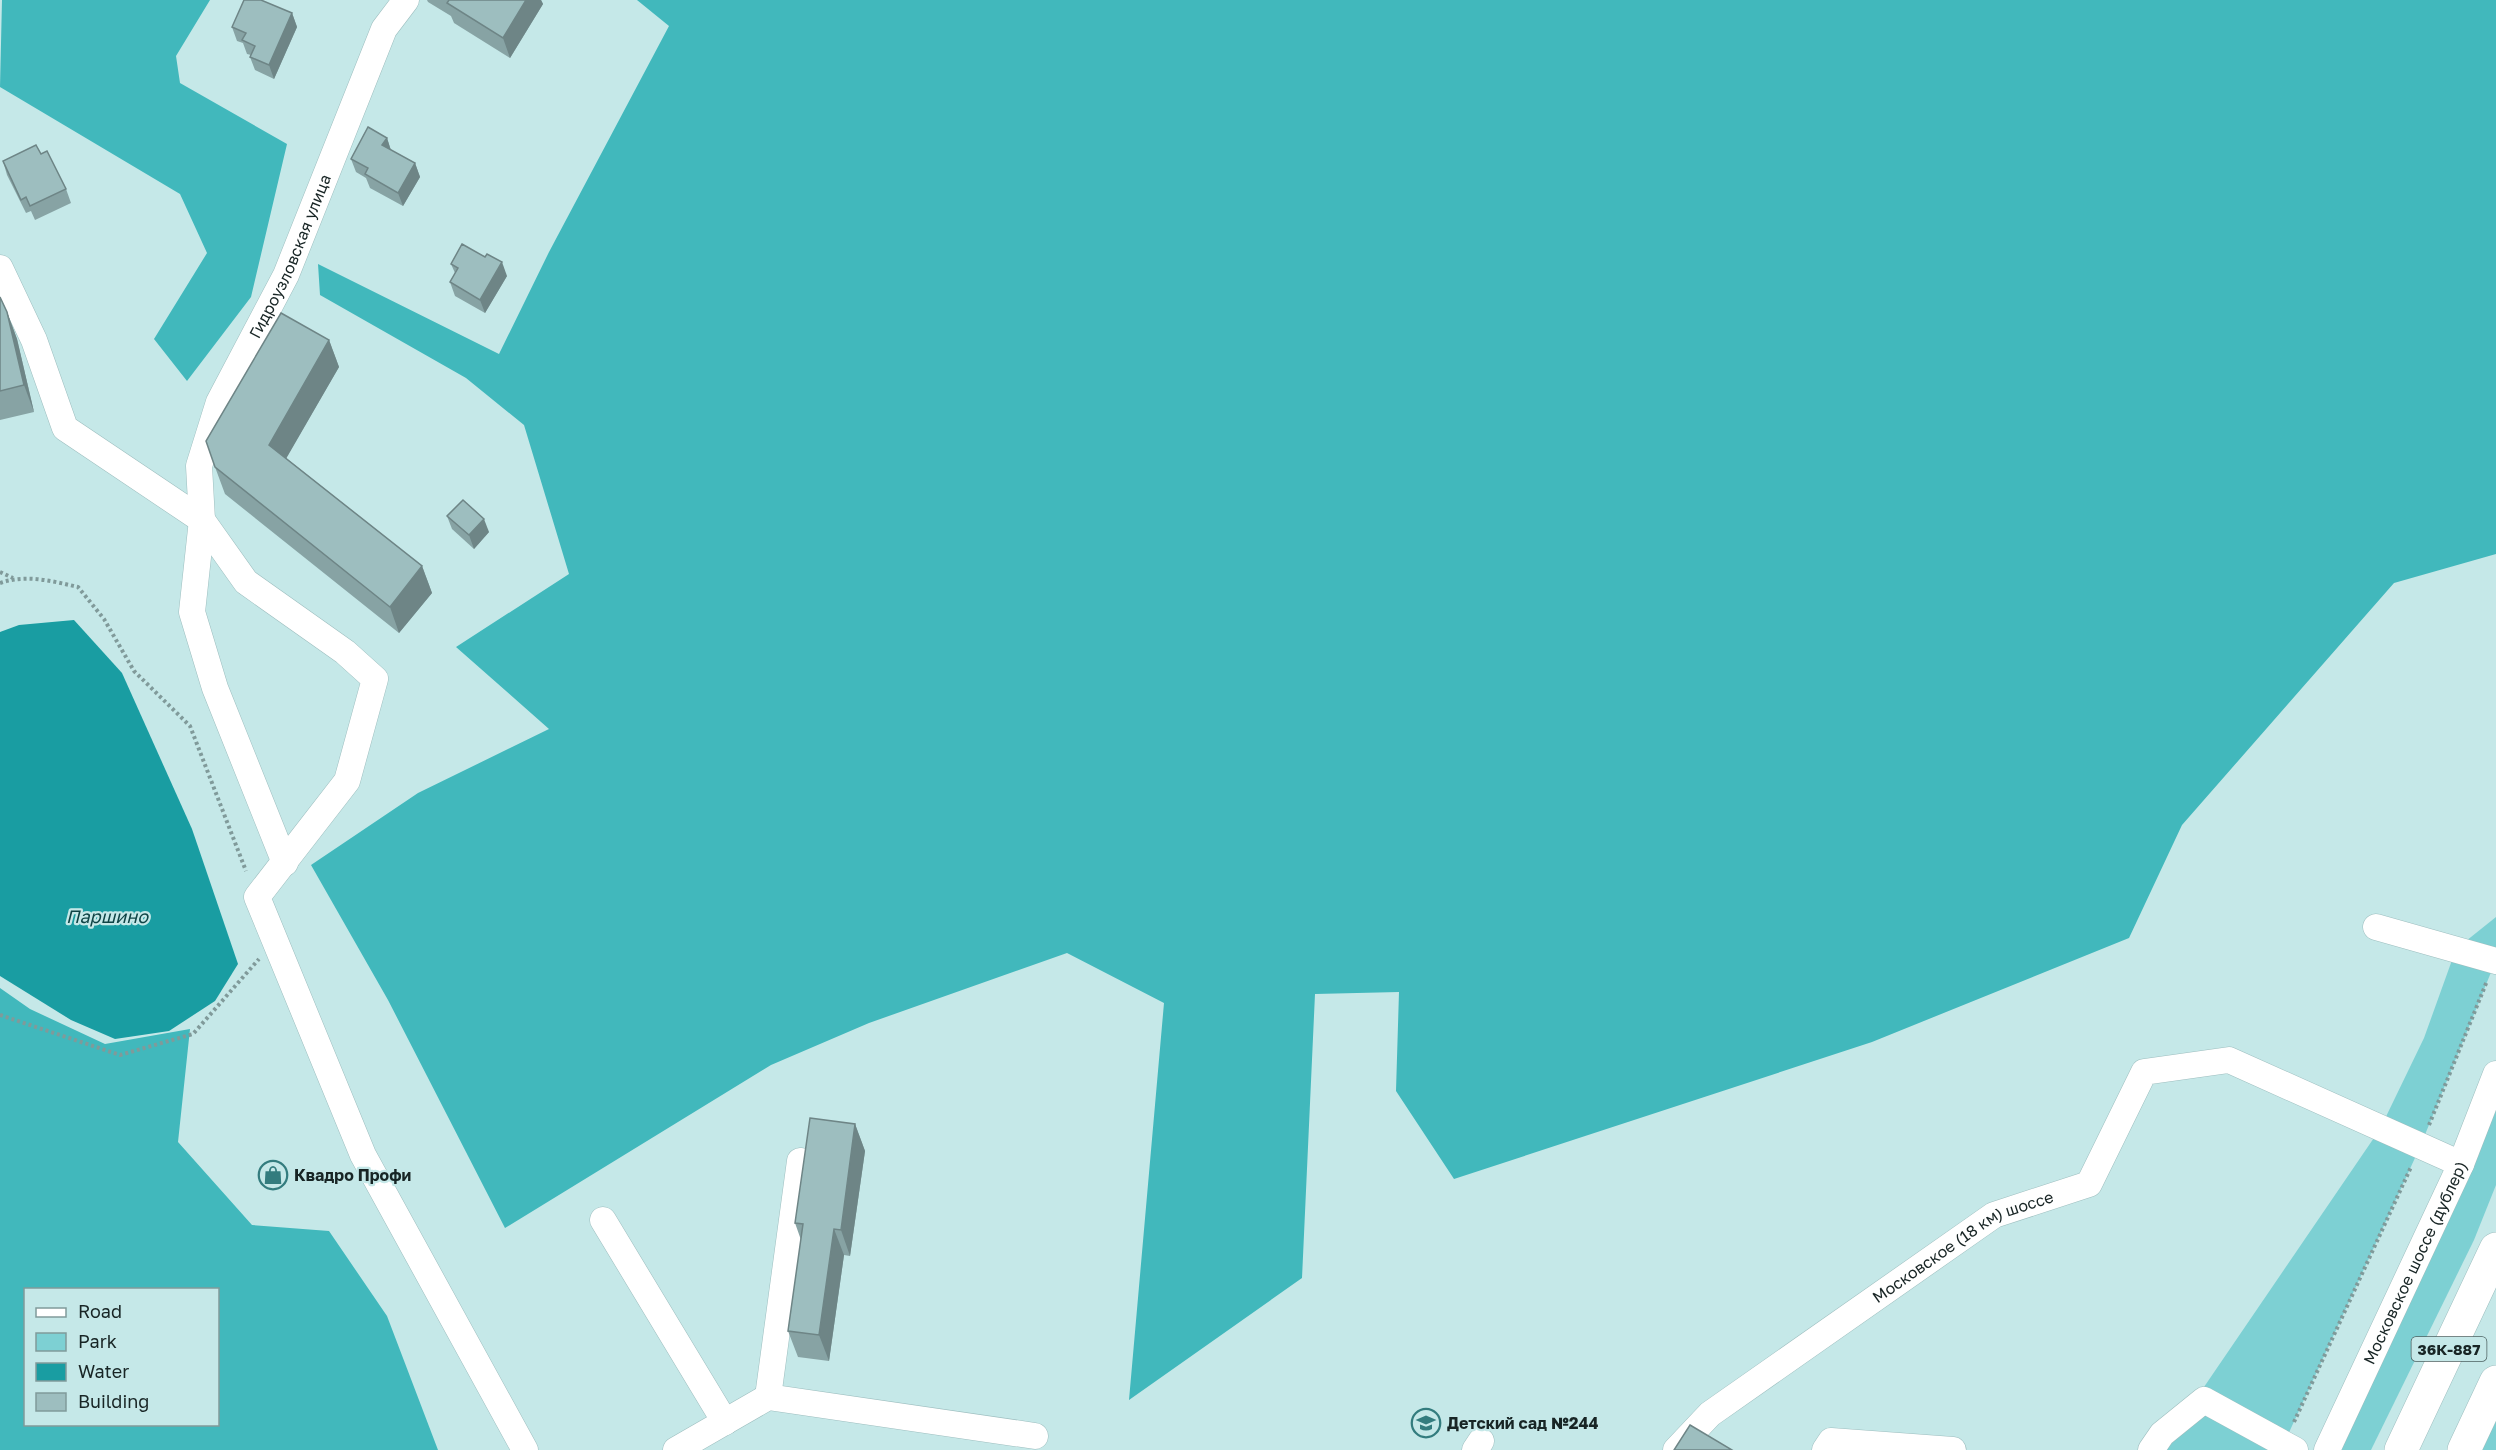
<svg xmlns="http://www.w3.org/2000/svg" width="2496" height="1450" viewBox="0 0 2496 1450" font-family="'Golos Text',sans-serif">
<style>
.green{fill:#7dd0d3}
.forest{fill:#41b8bc;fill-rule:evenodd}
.water{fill:#199da2}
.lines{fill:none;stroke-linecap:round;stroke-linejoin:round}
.minor-casing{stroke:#9dbebf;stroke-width:27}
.major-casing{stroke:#9dbebf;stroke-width:34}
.path{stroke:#809a9a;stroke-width:4;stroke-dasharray:3 3;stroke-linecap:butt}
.minor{stroke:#fff;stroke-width:26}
.major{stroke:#fff;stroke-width:33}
.wall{fill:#87a3a4}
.shaded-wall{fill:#6e8586}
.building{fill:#9dbebf;stroke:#6e8586;stroke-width:1.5}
.labels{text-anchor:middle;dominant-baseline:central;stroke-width:4.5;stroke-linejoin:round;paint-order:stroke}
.shield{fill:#c5e8e8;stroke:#4c6060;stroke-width:1.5}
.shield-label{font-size:15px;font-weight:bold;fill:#182525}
.street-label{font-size:16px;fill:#182525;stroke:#c5e8e8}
.poi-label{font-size:16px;font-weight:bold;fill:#182525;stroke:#c5e8e8;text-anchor:start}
.water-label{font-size:18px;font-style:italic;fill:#0f4446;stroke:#c5e8e8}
</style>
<rect width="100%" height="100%" fill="#c5e8e8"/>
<g class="green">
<polygon points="2496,917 2496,960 2420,1147 2281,1450 2161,1450 2380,1129 2424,1038 2456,949"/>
<polygon points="2496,1098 2496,1185 2474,1240 2371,1450 2334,1450"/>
<polygon points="2496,1382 2496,1450 2464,1450"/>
</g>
<g class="forest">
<polygon points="2,0 210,0 176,56 180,83 287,144 251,297 187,381 154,339 207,253 180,194 0,87"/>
<polygon points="637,0 2496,0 2496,554 2394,583 2182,825 2129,938 1872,1042 1454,1179 1396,1091 1399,992 1315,994 1302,1278 1129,1400 1164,1003 1067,953 869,1023 771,1065 505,1228 388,1000 311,865 418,793 549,729 456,647 569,574 524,425 466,378 320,295 318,264 499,354 549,252 669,26"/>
<path d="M0,988L30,1009L105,1044L190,1029L178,1142L252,1225L329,1231L387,1316L438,1450H0ZM26,1290H218V1424H26Z"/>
</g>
<polygon class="water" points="74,620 122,673 192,829 238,964 215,1001 169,1031 115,1039 71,1020 0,976 0,632 19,625"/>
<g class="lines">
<g class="minor-casing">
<g id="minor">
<polyline points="0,268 34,340 65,428 202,520 246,582 345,652 375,679 347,781 257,897 363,1155 525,1450"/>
<path id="s1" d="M285,863L215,688L192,612L202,520L199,466L219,402L286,275L384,29L406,0"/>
<polyline points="2376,927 2496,961"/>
<polyline points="603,1220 725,1422"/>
<polyline points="768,1397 800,1161"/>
<polyline points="676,1450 768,1397 1035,1436"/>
<polyline points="1475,1450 1481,1441"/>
<path id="s2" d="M1676,1450L1710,1414L1994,1215L2089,1184L2144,1072L2229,1060L2461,1164"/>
<polyline points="1825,1450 1831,1441 1953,1450"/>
<polyline points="2151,1450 2162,1434 2204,1400 2295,1450"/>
<path id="s3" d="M2327,1450L2461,1164L2496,1074"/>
</g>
</g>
<g class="major-casing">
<g id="major">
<polyline points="2401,1450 2496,1249"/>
<polyline points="2464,1450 2496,1382"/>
</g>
</g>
<g class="path">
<polyline points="0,572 13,578"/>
<path d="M0,583C26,574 52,581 78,587L104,619L134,671L190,726L246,871"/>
<polyline points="0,1015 120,1055 193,1034 259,959"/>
<polyline points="2429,1125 2487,981"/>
<polyline points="2294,1422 2411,1167"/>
</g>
<use href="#minor" class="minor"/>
<use href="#major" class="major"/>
</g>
<g class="wall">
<polygon points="427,0 541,0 543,4 510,58 454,23 451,16 428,2"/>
<polygon points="292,13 297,27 274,79 255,70 250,57 251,55 247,54 243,43 237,41 232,27"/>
<polygon points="387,138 391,150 415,163 420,177 403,206 370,188 366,178 356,172 351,159"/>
<polygon points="41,154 66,189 71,203 35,220 31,211 26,213 7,175 3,161"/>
<polygon points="451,264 507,276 485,313 455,296 450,282 455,273"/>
<polygon points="0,297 7,312 17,339 34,412 0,420"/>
<polygon points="329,340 339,367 286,458 422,566 432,593 399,633 225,494 215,467"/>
<polygon points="447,516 489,532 474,549 452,529"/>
<polygon points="855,1124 865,1151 850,1256 844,1255 829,1361 798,1357 788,1331 801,1240 795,1223"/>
</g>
<g class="shaded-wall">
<polygon points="526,0 541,0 543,4 510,58 503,38"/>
<polygon points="292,13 297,27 274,79 269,65"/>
<polygon points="387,138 391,151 382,145"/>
<polygon points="415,163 420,177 403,206 398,193"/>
<polygon points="502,262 507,276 485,313 480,300"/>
<polygon points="7,312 17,339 34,412 24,385"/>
<polygon points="329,340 339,367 279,471 269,445"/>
<polygon points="484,519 489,532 474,549 469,535"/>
<polygon points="422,566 432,593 399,633 390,607"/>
<polygon points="855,1124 865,1151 850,1256 841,1230"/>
<polygon points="834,1229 844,1255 829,1361 819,1335"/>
</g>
<g class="building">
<polygon points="244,0 261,0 292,13 269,65 250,57 255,46 242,40 246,33 232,27"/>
<polygon points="449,0 526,0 503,38 447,3"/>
<polygon points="368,127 387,138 382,145 415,163 398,193 365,174 368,168 351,159"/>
<polygon points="36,145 41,154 47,151 66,189 30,206 26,197 21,200 3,161"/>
<polygon points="462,244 485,257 487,254 502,262 480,300 450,282 458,268 451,264"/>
<polygon points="0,297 7,312 24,385 0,391"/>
<polygon points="281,313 329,340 269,445 422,566 390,607 215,467 206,441"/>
<polygon points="463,500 484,519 469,535 447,516"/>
<polygon points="810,1118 855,1124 841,1230 834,1229 819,1335 788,1331 803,1224 795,1223"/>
<polygon points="1690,1425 1732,1450 1674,1450"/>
</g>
<defs>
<g id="shop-ring" transform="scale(1.5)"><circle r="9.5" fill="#c5e8e8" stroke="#337c7e" stroke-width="1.5"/><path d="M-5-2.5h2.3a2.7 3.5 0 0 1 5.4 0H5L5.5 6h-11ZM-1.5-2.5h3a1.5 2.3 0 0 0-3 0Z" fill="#337c7e"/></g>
<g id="school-ring" transform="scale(1.5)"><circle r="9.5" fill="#c5e8e8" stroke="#337c7e" stroke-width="1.5"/><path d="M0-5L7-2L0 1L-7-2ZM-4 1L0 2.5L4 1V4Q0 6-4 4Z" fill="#337c7e"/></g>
</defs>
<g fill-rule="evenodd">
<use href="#shop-ring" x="273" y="1175"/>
<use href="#school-ring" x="1426" y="1423"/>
</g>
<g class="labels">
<rect class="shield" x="2411.5" y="1337" width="75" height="24" rx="4.5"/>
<g class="shield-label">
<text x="2449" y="1349">36К-887</text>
</g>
<g class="street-label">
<text stroke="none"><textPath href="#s1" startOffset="644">Гидроузловская улица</textPath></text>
<text stroke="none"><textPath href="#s2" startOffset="354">Московское (18 км) шоссе</textPath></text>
<text stroke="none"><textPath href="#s3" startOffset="207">Московское шоссе (дублер)</textPath></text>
</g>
<g class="poi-label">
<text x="294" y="1175">Квадро Профи</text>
<text x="1447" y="1423">Детский сад №244</text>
</g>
<g class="water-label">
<text x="107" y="916">Паршино</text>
</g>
</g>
<rect x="24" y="1288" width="195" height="138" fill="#c5e8e8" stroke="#809a9a" stroke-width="1.5"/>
<rect x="36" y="1308" width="30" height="9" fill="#ffffff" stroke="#809a9a" stroke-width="1.5"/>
<text x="78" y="1318" font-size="18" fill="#182525">Road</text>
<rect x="36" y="1333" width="30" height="18" fill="#7dd0d3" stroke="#809a9a" stroke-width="1.5"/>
<text x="78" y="1348" font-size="18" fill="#182525">Park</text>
<rect x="36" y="1363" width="30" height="18" fill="#199da2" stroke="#809a9a" stroke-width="1.5"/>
<text x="78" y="1378" font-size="18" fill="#182525">Water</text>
<rect x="36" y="1393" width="30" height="18" fill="#9dbebf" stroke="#809a9a" stroke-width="1.5"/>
<text x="78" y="1408" font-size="18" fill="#182525">Building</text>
</svg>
